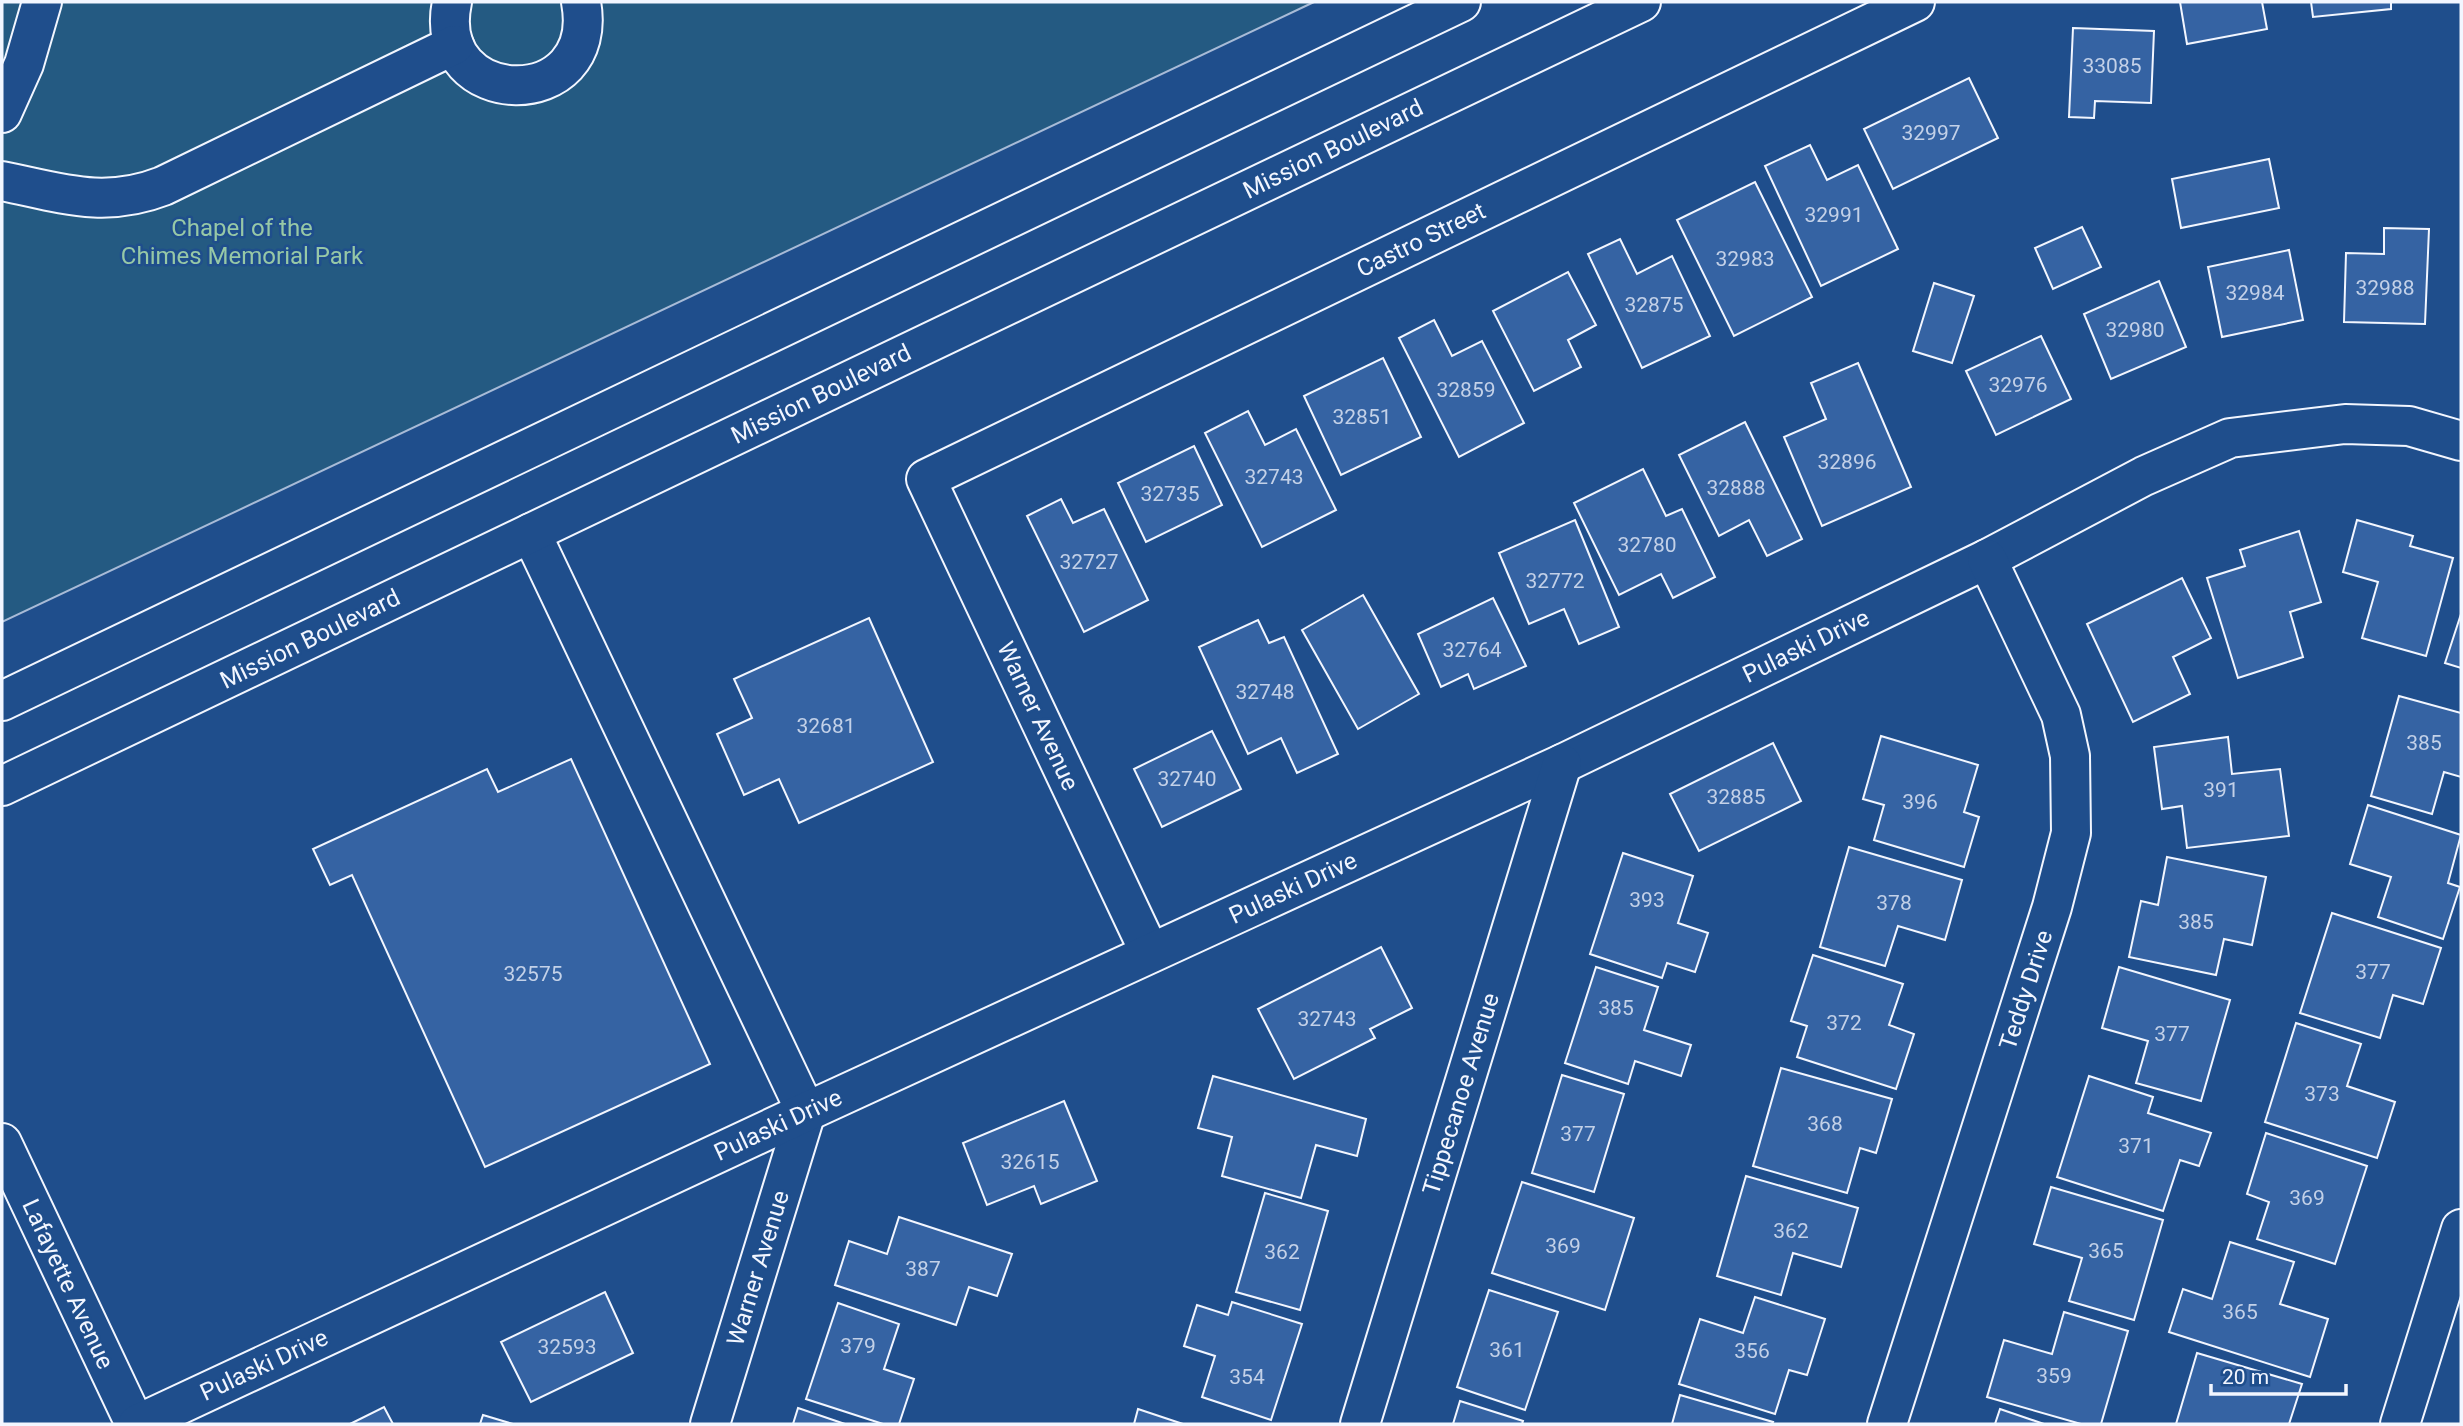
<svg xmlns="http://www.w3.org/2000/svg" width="2463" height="1426" viewBox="0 0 2463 1426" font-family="Roboto,sans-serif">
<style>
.green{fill:#245a82;stroke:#a8bbd7;stroke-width:2}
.building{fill:#3563a3;stroke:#f2f6ff;stroke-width:2}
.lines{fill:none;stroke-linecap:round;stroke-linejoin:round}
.minor-casing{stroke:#f2f6ff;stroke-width:42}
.major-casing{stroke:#f2f6ff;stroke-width:42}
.minor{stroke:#1f4e8c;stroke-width:38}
.major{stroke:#1f4e8c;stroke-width:38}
.labels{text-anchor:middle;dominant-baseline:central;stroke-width:5;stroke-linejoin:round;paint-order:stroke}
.number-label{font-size:21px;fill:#c3d1e8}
.street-label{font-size:24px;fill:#f2f6ff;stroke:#1f4e8c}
.park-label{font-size:24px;fill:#97c8a6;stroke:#1f4e8c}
</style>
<rect width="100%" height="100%" fill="#1f4e8c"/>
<polygon class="green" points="2,2 1314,2 2,622"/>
<g class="building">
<polygon points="2180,2 2262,2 2267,29 2187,44"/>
<polygon points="2311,2 2391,2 2391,9 2313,17"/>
<polygon points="2073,28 2154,31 2151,103 2095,101 2094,118 2069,117"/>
<polygon points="1969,78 1998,138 1893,189 1864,129"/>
<polygon points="1810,145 1827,180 1858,165 1898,249 1821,286 1765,166"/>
<polygon points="2269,159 2279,208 2181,228 2172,179"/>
<polygon points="1755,182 1812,297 1734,336 1677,220"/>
<polygon points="2082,227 2101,267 2053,289 2035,248"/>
<polygon points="2384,228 2429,229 2425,324 2344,322 2346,253 2384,254"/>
<polygon points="1620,239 1637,274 1672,256 1710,336 1642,368 1588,254"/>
<polygon points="2289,250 2303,320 2222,337 2208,267"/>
<polygon points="1568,272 1596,325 1568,340 1581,367 1534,391 1493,311"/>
<polygon points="2159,281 2186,347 2111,379 2084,314"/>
<polygon points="1934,283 1974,296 1952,363 1913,351"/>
<polygon points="1434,320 1452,356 1482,341 1524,423 1459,457 1399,338"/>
<polygon points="2041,336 2071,399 1996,435 1966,371"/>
<polygon points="1383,358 1421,437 1341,475 1304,396"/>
<polygon points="1858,363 1911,487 1822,526 1784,437 1826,419 1811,383"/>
<polygon points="1248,411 1265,445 1296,429 1336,510 1262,547 1205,433"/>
<polygon points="1745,422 1802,539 1767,556 1749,520 1719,536 1679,455"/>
<polygon points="1194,446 1222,505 1146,542 1118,483"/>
<polygon points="1643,469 1666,516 1682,509 1715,577 1673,598 1661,574 1619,595 1574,503"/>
<polygon points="1061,499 1073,523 1104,509 1148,600 1084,632 1027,516"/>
<polygon points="1575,520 1619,627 1579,644 1564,609 1529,624 1499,553"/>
<polygon points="2357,520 2413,536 2410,546 2453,558 2426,656 2362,638 2378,582 2343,572"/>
<polygon points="2299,531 2321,602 2290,612 2303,657 2238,678 2207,578 2245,566 2240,550"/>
<polygon points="2182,578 2211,638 2173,657 2190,694 2133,722 2087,624"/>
<polygon points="1363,595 1419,694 1358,729 1302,630"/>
<polygon points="1493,598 1526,666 1474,689 1468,674 1441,687 1418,634"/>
<polygon points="2461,614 2461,668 2445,663"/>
<polygon points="869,618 933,762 799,823 779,779 744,795 717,734 752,718 734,679"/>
<polygon points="1258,620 1269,643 1284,637 1338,754 1297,773 1281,738 1248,754 1199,647"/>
<polygon points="2399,696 2461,713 2461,777 2444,772 2432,814 2371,796"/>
<polygon points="1212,731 1241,789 1162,827 1134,769"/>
<polygon points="1881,736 1978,765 1964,812 1979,817 1964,867 1874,840 1884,805 1863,799"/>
<polygon points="2228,737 2232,774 2280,769 2289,836 2187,848 2182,806 2162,809 2154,747"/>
<polygon points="1773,743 1801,801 1699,851 1670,794"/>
<polygon points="571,759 710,1064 485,1167 352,875 330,885 313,849 487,769 498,792"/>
<polygon points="2368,805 2461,835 2448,883 2460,887 2443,939 2378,917 2391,877 2350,864"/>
<polygon points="1849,847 1962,880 1945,940 1898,926 1885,966 1820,947"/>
<polygon points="1623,853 1693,876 1678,923 1708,933 1695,972 1667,963 1662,978 1590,954"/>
<polygon points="2167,857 2266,877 2252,945 2224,939 2216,975 2129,957 2141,901 2158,905"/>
<polygon points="2332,913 2441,948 2423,1004 2393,995 2380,1038 2300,1013"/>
<polygon points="1381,947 1412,1008 1370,1029 1375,1038 1294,1079 1258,1009"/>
<polygon points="1813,955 1903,984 1889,1025 1914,1034 1896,1089 1797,1057 1807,1026 1791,1021"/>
<polygon points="1596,967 1658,987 1644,1030 1691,1045 1681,1076 1635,1061 1628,1084 1565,1063"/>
<polygon points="2119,967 2230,1000 2201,1101 2136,1083 2148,1041 2102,1028"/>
<polygon points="2296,1023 2361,1044 2347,1086 2395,1102 2377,1158 2265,1122"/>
<polygon points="1781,1068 1892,1099 1876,1153 1860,1148 1847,1193 1753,1166"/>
<polygon points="1562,1075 1624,1094 1594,1192 1532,1173"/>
<polygon points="1213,1076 1366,1119 1357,1156 1316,1145 1301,1198 1222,1176 1232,1137 1198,1128"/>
<polygon points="2089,1076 2153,1097 2148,1113 2211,1133 2199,1166 2180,1160 2163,1211 2057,1177"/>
<polygon points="1064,1101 1097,1181 1041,1204 1034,1186 987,1205 963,1143"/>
<polygon points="2266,1133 2367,1166 2335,1264 2257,1239 2269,1202 2247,1194"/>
<polygon points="1746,1176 1858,1208 1841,1267 1793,1253 1781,1295 1717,1276"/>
<polygon points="1522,1182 1634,1218 1605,1310 1492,1273"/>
<polygon points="2051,1187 2163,1220 2134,1320 2069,1301 2082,1258 2034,1244"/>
<polygon points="1265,1193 1328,1211 1300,1310 1236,1292"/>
<polygon points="899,1217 1012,1254 997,1296 969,1287 956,1325 835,1285 849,1241 887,1254"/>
<polygon points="2230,1242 2294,1262 2280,1304 2328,1319 2310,1377 2169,1332 2183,1289 2212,1299"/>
<polygon points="1489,1290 1558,1312 1525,1410 1457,1387"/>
<polygon points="605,1292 633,1353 531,1402 501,1342"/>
<polygon points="1755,1297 1825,1319 1807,1375 1789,1370 1775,1414 1679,1384 1700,1319 1743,1333"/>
<polygon points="1232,1302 1302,1324 1271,1420 1202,1397 1215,1356 1184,1346 1197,1305 1228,1315"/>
<polygon points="838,1303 899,1324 884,1369 914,1379 899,1424 883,1424 806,1399"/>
<polygon points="2064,1312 2128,1331 2101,1424 2081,1424 1987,1397 2004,1340 2052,1354"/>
<polygon points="2197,1353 2302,1384 2289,1424 2176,1424"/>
<polygon points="1680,1395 1773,1422 1772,1424 1672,1424"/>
<polygon points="1460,1401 1523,1421 1522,1424 1453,1424"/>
<polygon points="384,1407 393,1424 350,1424"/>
<polygon points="798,1408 845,1424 793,1424"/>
<polygon points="1138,1409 1183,1424 1134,1424"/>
<polygon points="2000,1409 2044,1424 1995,1424"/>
<polygon points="483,1415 513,1424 480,1424"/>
</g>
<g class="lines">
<g class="minor-casing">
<g id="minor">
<path d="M452,2C429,111 602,115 581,2"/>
<polyline points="2,113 24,64 42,2"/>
<path d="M2,181C61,193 104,209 163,186L454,45"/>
<polyline points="531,533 806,1112 710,1424"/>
<polyline points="1150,953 926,479 1915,2"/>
<polyline points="2,1143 135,1424"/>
<polyline points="138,1424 806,1112 1562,764 1987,559 2144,476 2230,438 2345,424 2409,426 2461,441"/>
<polyline points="1360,1424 1562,764"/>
<polyline points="1887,1424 2052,907 2071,833 2070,756 2061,715 1987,559"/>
<polyline points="2400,1424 2461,1229"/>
</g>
</g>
<g class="major-casing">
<g id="major">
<polyline points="2,701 1461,2"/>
<polyline points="2,786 1641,2"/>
</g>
</g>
<use href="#minor" class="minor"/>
<use href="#major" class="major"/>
</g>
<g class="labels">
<g class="number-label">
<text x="2112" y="66">33085</text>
<text x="1931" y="133">32997</text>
<text x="1834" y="215">32991</text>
<text x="1745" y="259">32983</text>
<text x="2385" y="288">32988</text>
<text x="2255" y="293">32984</text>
<text x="1654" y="305">32875</text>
<text x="2135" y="330">32980</text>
<text x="2018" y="385">32976</text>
<text x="1466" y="390">32859</text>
<text x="1362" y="417">32851</text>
<text x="1847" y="462">32896</text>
<text x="1274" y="477">32743</text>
<text x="1736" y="488">32888</text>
<text x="1170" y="494">32735</text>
<text x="1647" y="545">32780</text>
<text x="1089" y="562">32727</text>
<text x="1555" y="581">32772</text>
<text x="1472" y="650">32764</text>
<text x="1265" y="692">32748</text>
<text x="826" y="726">32681</text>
<text x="2424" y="743">385</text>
<text x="1187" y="779">32740</text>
<text x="2221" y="790">391</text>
<text x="1736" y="797">32885</text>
<text x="1920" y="802">396</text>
<text x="1647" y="900">393</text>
<text x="1894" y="903">378</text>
<text x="2196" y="922">385</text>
<text x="2373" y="972">377</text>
<text x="533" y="974">32575</text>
<text x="1616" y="1008">385</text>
<text x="1327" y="1019">32743</text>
<text x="1844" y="1023">372</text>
<text x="2172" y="1034">377</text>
<text x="2322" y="1094">373</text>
<text x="1825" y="1124">368</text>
<text x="1578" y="1134">377</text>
<text x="2136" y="1146">371</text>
<text x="1030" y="1162">32615</text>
<text x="2307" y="1198">369</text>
<text x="1791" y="1231">362</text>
<text x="1563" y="1246">369</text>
<text x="2106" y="1251">365</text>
<text x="1282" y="1252">362</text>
<text x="923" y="1269">387</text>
<text x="2240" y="1312">365</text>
<text x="858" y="1346">379</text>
<text x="567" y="1347">32593</text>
<text x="1507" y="1350">361</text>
<text x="1752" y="1351">356</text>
<text x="2054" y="1376">359</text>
<text x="1247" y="1377">354</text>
</g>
<g class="street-label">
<text transform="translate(1333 149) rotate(-26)">Mission Boulevard</text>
<text transform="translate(1421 240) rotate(-26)">Castro Street</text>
<text transform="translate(821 394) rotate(-26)">Mission Boulevard</text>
<text transform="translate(310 639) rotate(-26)">Mission Boulevard</text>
<text transform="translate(1806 646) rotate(-26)">Pulaski Drive</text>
<text transform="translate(1038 716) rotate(65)">Warner Avenue</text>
<text transform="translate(1293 888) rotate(-25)">Pulaski Drive</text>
<text transform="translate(2026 990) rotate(-72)">Teddy Drive</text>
<text transform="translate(1461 1094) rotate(-73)">Tippecanoe Avenue</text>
<text transform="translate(778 1125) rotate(-25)">Pulaski Drive</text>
<text transform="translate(758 1268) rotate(-73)">Warner Avenue</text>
<text transform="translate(68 1284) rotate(65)">Lafayette Avenue</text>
<text transform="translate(264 1365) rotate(-25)">Pulaski Drive</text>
</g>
<g class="park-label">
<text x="242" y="228">Chapel of the<tspan x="242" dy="28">Chimes Memorial Park</tspan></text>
</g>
</g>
<rect width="2463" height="1426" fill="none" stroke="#f2f6ff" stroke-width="7"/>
<path d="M2211 1384v10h135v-10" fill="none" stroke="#f2f6ff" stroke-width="3.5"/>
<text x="2222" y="1384" font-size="21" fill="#f2f6ff" stroke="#1f4e8c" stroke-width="5" paint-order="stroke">20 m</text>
</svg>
